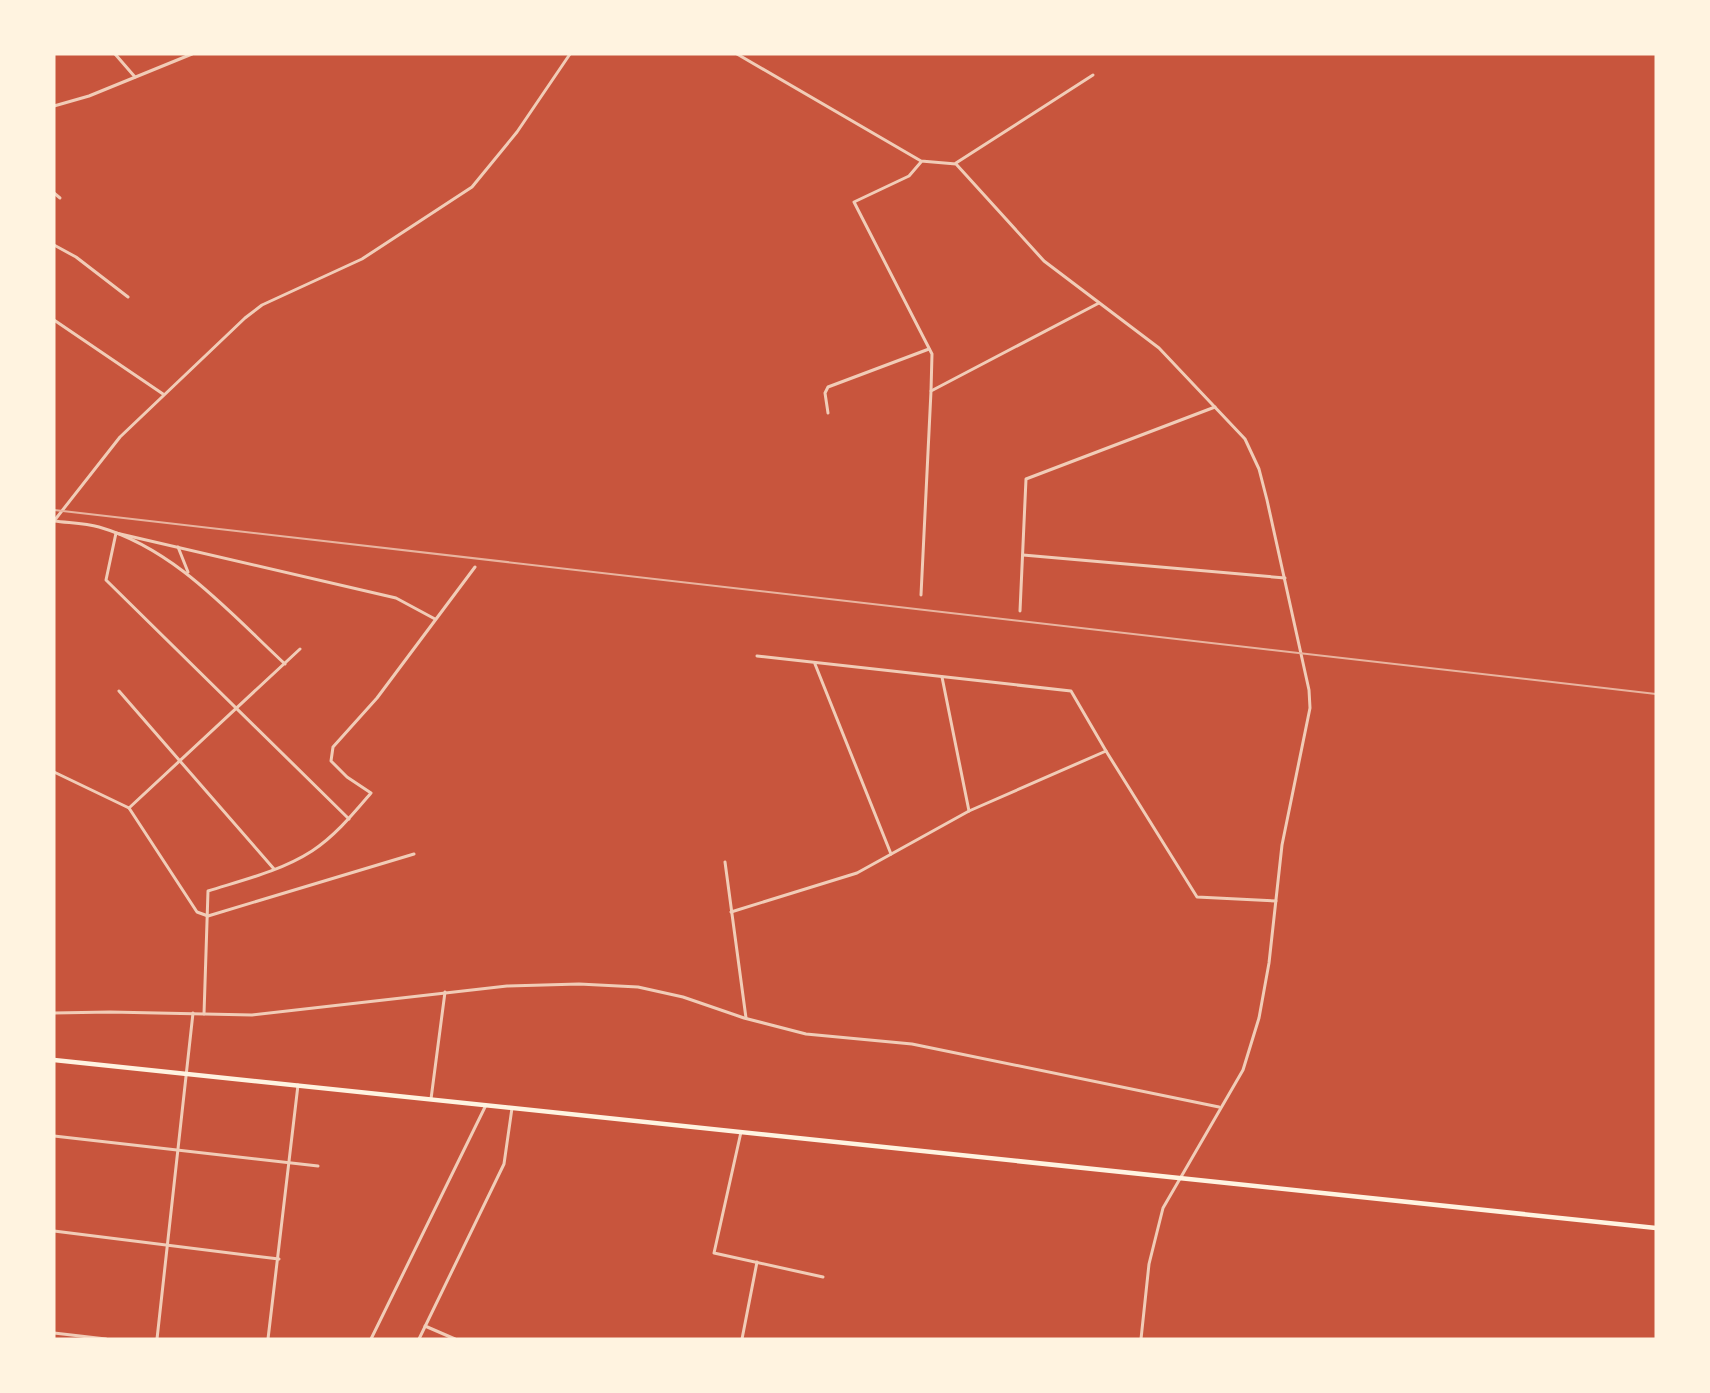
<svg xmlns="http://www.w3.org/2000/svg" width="1710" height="1393" viewBox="0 0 1710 1393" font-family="'Nunito Sans',sans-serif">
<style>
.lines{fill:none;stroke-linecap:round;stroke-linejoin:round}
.minor{stroke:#f1ccb7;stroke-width:3}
.secondary{stroke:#fff3e0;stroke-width:4.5}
.rail{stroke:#e9b49f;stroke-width:2}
</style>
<rect width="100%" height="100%" fill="#c8553d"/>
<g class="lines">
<g class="minor">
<polyline points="115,54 135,77"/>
<polyline points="737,54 921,161 956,164 1044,261 1159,348 1245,439 1259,469 1267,500 1309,690 1310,708 1282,845 1269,963 1259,1018 1243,1070 1163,1208 1149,1264 1141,1339"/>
<polyline points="54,106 89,96 192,54"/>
<polyline points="921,162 909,176 854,202 932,354 931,391"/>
<polyline points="956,163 1093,75"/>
<polyline points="54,193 60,198"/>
<polyline points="54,245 76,257 128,297"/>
<polyline points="54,320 163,394"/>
<polyline points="828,413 825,393 828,387 929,349"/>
<polyline points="54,521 120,437 245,318 262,305 362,259 472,187 517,132 570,54"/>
<path d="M54,521C69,523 85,523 99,527C175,549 229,612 285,664"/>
<polyline points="178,547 188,572"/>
<polyline points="1023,555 1285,578"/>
<polyline points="921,595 931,391 1099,303"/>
<polyline points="1020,611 1026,479 1215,407"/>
<polyline points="757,656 1071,691 1106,751"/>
<polyline points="815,664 891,854"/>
<polyline points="942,677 969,811"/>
<polyline points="119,691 274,869"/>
<polyline points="54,772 129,808 197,912 208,916 414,854"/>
<polyline points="129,808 300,649"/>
<polyline points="349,819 106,580 116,533 396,598 435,619"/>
<polyline points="725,862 746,1018"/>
<polyline points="731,912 857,873 969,811 1106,751 1197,897 1276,901"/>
<polyline points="54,1013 110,1012 252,1015 507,986 579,984 638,987 683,997 744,1018 806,1034 912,1044 1219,1107"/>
<path d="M204,1014L208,891C243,880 281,871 312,851C335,836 353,814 371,793L347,777L331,761L333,747L377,698L475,567"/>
<polyline points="431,1099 445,992"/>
<polyline points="741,1132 714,1253 823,1277"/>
<polyline points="54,1136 318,1166"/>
<polyline points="54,1231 279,1259"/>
<polyline points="425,1326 455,1339"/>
<polyline points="54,1333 106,1339"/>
<polyline points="157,1339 193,1013"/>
<polyline points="268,1339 298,1085"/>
<polyline points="371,1339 486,1105"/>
<polyline points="419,1339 504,1164 512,1108"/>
<polyline points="742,1339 757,1262"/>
</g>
<polyline class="secondary" points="54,1060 1656,1228"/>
<polyline class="rail" points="54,510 1656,694"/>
</g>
<rect width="1710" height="1393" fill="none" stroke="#fff3e0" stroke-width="111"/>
</svg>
